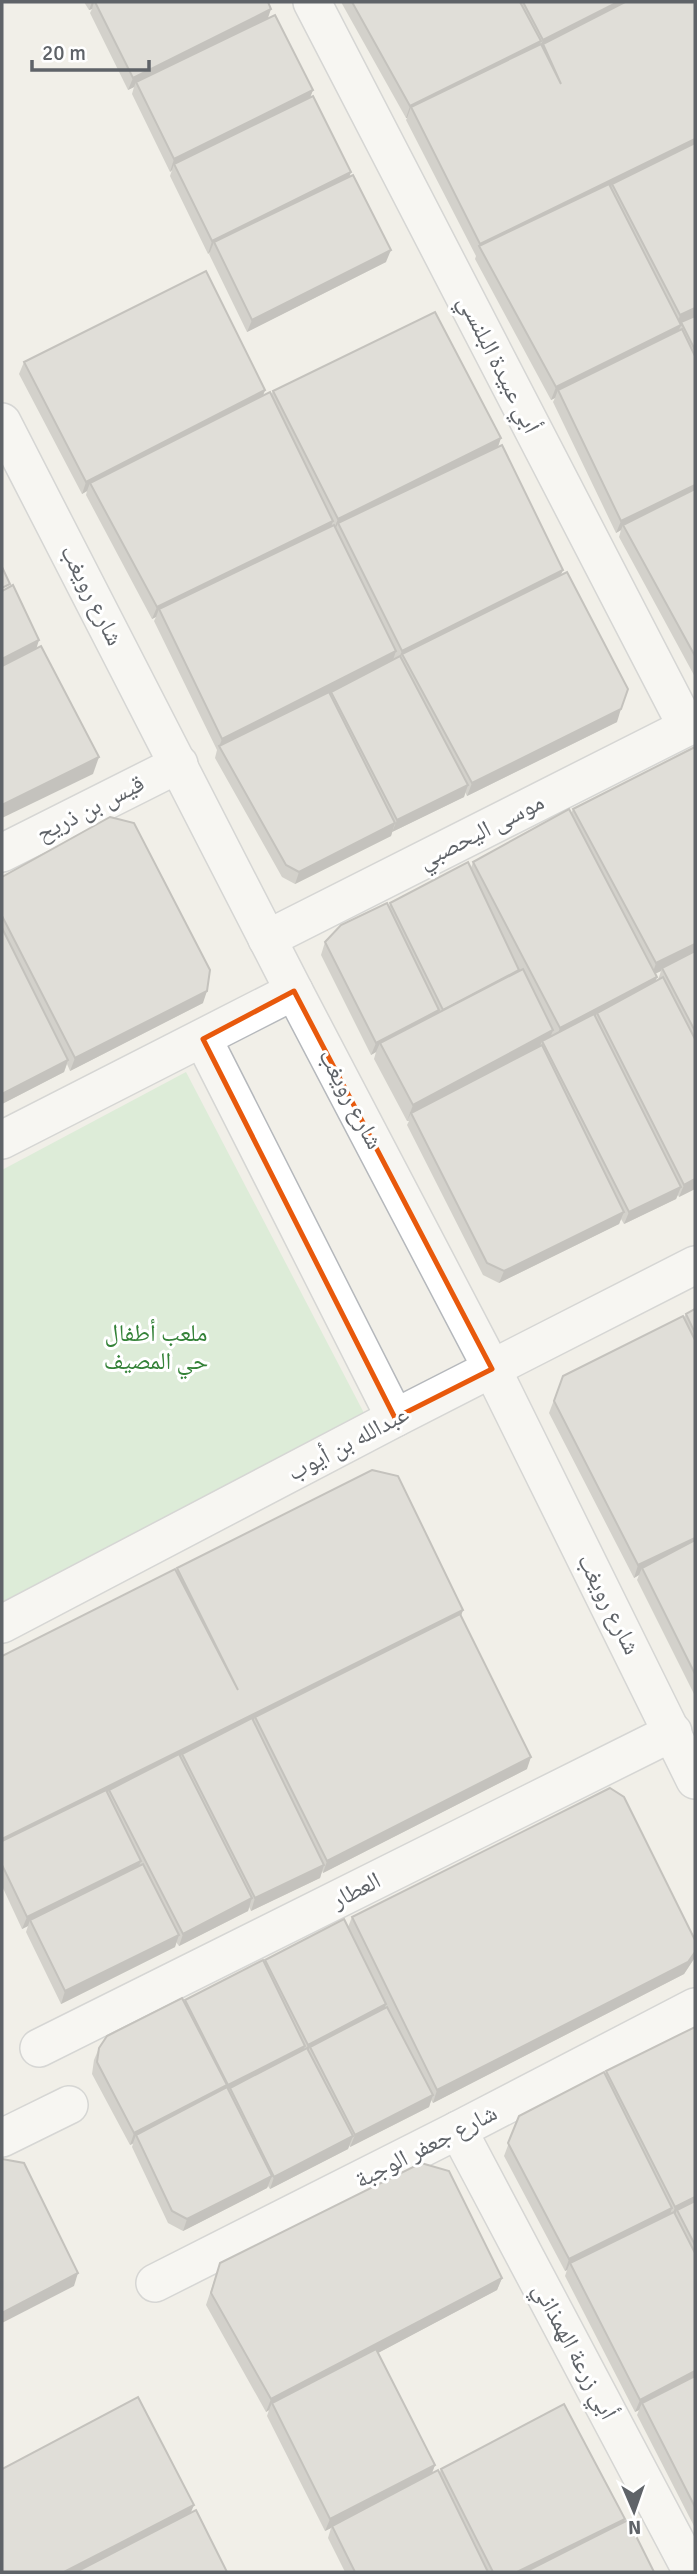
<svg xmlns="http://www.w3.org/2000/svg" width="697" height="2574" viewBox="0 0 697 2574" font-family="Signika,'Noto Naskh Arabic',sans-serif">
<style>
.green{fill:#c5e8c5}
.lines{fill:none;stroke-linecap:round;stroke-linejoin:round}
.street-casing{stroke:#b5b8bc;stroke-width:40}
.street{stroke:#fff;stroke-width:37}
.wall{fill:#afaea9;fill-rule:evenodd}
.shaded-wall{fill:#8f8d8a}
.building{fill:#cccac5;stroke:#8f8d8a;stroke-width:2}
.marked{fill:none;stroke:#e8590c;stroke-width:5;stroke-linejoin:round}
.labels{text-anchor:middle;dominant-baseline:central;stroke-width:6;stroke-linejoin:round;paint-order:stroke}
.street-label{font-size:24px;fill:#5f6368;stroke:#fff}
.park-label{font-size:24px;fill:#348238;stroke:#fff}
</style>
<rect width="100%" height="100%" fill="#f1efe8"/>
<polygon class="green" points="186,1072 365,1415 2,1602 2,1170"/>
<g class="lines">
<g class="street-casing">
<g id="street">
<polyline points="312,2 687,727"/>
<polyline points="2,422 294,991 492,1369 695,1780"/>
<polyline points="2,853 179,764"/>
<polyline points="267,939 695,723"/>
<polyline points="203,1039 395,1418"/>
<polyline points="2,1140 294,991"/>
<polyline points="2,1624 395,1418 695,1265"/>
<polyline points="39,2048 673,1732"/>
<polyline points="458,2130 692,2572"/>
<polyline points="2,2138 69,2105"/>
<polyline points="155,2283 458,2130 695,2007"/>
</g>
</g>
<use href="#street" class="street"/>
</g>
<g class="wall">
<polygon points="84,2 268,2 267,19 313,90 310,98 349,177 386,262 247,332 209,254 210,252 208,254 170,176 172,170 170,172 132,94 134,87 128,90 90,13 92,9 89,10"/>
<polygon points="341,2 695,2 695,677 619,537 621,530 616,533 553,402 555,398 551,400 475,259 476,256 406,120 407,118 406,118"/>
<polygon points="24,362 265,390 263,396 271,395 273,391 498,447 561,575 617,722 467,796 465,792 464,797 392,832 391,836 295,884 282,877 215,758 217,750 154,621 156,617 152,619 86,495 87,491 82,494 19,374"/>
<path d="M695,747V1189L679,1197L678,1195L676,1199L624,1224L621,1219L619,1224L499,1283L483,1275L407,1125L409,1121H407L374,1059L376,1052L371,1055L321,955L325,942L389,907L390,903L471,868L473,862L571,814L573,809ZM661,971L658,980L655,982L657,977L655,974Z"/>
<polygon points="2,877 203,1003 70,1071 67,1064 64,1072 2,1104"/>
<polygon points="695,1309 695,1696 637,1580 639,1575 634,1578 549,1413 563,1376 684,1317 686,1314"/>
<polygon points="177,1568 463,1610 461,1616 527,1769 323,1873 322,1871 320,1878 251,1911 249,1907 248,1911 179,1946 176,1942 175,1947 61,2004 26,1932 28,1926 22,1929 2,1886 2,1656 176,1571"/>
<polygon points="352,1917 695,1940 695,1957 684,1974 433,2103 431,2100 429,2107 350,2147 349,2145 348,2149 270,2189 268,2186 267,2188 183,2231 168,2223 132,2147 133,2144 130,2145 92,2074 94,2060 99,2048 184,2003 185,2000 264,1962 265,1960 348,1927"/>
<polygon points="695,2027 695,2528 637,2415 639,2410 635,2412 565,2276 567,2270 565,2271 504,2156 519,2116 605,2075 606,2071"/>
<polygon points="220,2263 502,2278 497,2290 378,2353 435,2465 432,2473 440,2472 441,2469 625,2519 624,2523 654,2572 345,2572 328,2538 331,2528 325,2531 267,2416 269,2410 266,2412 206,2305"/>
</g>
<g class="shaded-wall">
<polygon points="92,2 94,2 92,9 89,10"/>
<polygon points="618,2 639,2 543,44 540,51 538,52 543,40"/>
<polygon points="271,9 267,21 136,82 134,87 128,90 133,78"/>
<polygon points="541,41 536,53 411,107 407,118 406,118 410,106"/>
<polygon points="313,90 308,102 174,164 172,170 170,172 174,159"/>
<polygon points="695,139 695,149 612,184 610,191 479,246 480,244"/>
<polygon points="351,172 347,184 214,242 210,252 208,254 212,241"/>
<polygon points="391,250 386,262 247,332 252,320"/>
<polygon points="695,308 695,318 681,322 680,325 676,328 680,315"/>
<polygon points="681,325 676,337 558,390 555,398 551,400 556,387"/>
<polygon points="265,390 260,403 90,483 87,491 82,494 86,482"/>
<polygon points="501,438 497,450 338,523 335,530 333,531 338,519"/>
<polygon points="695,485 695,495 623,525 621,530 616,533 621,521"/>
<polygon points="333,521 329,533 159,609 156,617 152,619 157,607"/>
<polygon points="563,570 558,582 402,654 399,662 397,663 402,651"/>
<polygon points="39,640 35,653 2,669 2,659"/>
<polygon points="396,651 392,663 331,692 330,694 219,747 222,739"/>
<polygon points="621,709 617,722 467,796 472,783"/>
<polygon points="99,757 93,774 2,818 2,805"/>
<polygon points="468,785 464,797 392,832 397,820"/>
<polygon points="395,823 391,836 295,884 299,872"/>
<polygon points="695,944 695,954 662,968 661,971 652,975 656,963"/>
<polygon points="657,977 652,990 597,1013 594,1020 555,1041 560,1028"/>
<polygon points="207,991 203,1003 70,1071 75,1058"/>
<polygon points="439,1010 435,1023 380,1043 376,1052 371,1055 376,1043"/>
<polygon points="553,1030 547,1047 542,1041 538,1051 411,1113 407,1121 413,1105"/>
<polygon points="68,1060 64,1072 2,1104 2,1094"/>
<polygon points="695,1179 695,1189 679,1197 684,1185"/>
<polygon points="681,1187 676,1199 624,1224 629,1212"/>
<polygon points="624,1212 619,1224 499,1283 504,1271"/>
<polygon points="695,1538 695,1548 642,1568 639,1575 634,1578 638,1565"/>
<polygon points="463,1610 458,1623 255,1717 252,1725 182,1754 179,1761 109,1790 106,1797 2,1849 2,1839"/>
<polygon points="531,1757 527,1769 323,1873 327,1861"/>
<polygon points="141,1861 136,1873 30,1920 28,1926 22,1929 27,1917"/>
<polygon points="324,1865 320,1878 251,1911 255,1898"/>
<polygon points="252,1898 248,1911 179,1946 183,1934"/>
<polygon points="179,1935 175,1947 61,2004 65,1991"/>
<polygon points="695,1952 694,1959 684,1974 433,2103 437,2090"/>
<polygon points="386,2004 382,2017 310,2047 306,2055 303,2057 308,2045"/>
<polygon points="305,2046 300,2058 230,2088 227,2095 224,2097 228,2085"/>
<polygon points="227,2085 222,2097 136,2135 133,2143 130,2145 134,2133"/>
<polygon points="433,2095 429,2107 350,2147 355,2135"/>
<polygon points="353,2136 348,2149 270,2189 274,2177"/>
<polygon points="272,2176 267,2188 183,2231 187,2219"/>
<polygon points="695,2197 695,2207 677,2210 674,2218 671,2219 675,2207"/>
<polygon points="672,2208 668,2221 570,2263 567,2270 565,2271 569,2259"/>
<polygon points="78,2273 74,2286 2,2323 2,2313"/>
<polygon points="502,2278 497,2290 274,2408 272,2403 269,2410 266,2412 271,2399"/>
<polygon points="695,2371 695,2381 642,2403 639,2410 635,2412 640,2400"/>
<polygon points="435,2465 430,2478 332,2526 331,2528 325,2531 330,2519"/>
<polygon points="194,2505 189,2517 83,2572 64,2572"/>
<polygon points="625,2519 621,2531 537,2572 517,2572"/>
</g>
<g class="building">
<polygon points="95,2 268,2 271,9 133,78"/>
<polygon points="352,2 520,2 541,41 410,106"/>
<polygon points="523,2 618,2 543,40"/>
<polygon points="625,2 695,2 695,139 480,244 411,107 541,44 561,84 543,44"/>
<polygon points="275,15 313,90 174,159 136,82"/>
<polygon points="313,96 351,172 212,241 174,164"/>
<polygon points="695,143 695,308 680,315 612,184"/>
<polygon points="353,175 391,250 252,320 214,242"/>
<polygon points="609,184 681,325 556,387 479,246"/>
<polygon points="206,271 265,390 86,482 24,362"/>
<polygon points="435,312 501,438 338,519 273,391"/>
<polygon points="695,316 695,350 681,322"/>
<polygon points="682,329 695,356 695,485 621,521 558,390"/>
<polygon points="270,392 333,521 157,607 90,483"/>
<polygon points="502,445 563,570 402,651 338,523"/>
<polygon points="695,489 695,656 623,525"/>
<polygon points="334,525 396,651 222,739 159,609"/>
<polygon points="2,567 10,584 2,588"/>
<polygon points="567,572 628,689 621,709 472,783 402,654"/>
<polygon points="13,585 39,640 2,659 2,591"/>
<polygon points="41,646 99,757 2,805 2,666"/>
<polygon points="400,656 468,785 397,820 331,692"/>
<polygon points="329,692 395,823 299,872 286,865 219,746"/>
<polygon points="695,747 695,944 656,963 573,809"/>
<polygon points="569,809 657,977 560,1028 473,862"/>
<polygon points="110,817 134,823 210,970 207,991 75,1058 2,916 2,877"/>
<polygon points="468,862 519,970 443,1010 390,903"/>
<polygon points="387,903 439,1010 376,1043 325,942 341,925"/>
<polygon points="2,928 68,1060 2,1094"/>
<polygon points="695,951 695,1031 662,968"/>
<polygon points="523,969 553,1030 413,1105 380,1043"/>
<polygon points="663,977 695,1039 695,1179 684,1185 597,1013"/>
<polygon points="594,1014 681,1187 629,1212 542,1041"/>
<polygon points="542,1045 624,1212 504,1271 487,1263 411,1113"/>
<polygon points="695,1309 695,1333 686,1314"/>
<polygon points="683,1316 695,1340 695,1538 638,1565 554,1401 563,1376"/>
<polygon points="372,1470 398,1476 463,1610 2,1839 2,1656 175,1569 238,1690 177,1568"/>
<polygon points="695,1540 695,1674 642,1568"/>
<polygon points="460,1614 531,1757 327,1861 255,1717"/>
<polygon points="252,1718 324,1865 255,1898 182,1754"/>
<polygon points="179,1754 252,1898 183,1934 109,1790"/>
<polygon points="610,1788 624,1797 695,1940 695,1952 688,1962 437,2090 352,1917"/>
<polygon points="106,1790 141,1861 27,1917 2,1865 2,1841"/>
<polygon points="143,1864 179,1935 65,1991 30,1920"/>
<polygon points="344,1919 386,2004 308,2045 265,1960"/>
<polygon points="263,1960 305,2046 228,2085 185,2000"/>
<polygon points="182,1998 227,2085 134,2133 97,2062 99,2048 107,2036"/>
<polygon points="387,2007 433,2095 355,2135 310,2047"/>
<polygon points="695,2027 695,2197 675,2207 606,2071"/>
<polygon points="307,2048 353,2136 274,2177 230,2088"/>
<polygon points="604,2072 672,2208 569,2259 508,2143 519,2116"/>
<polygon points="227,2087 272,2176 187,2219 172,2211 136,2135"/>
<polygon points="2,2159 24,2163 78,2273 2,2313"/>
<polygon points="421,2163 449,2171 502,2278 271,2399 211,2293 220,2263"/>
<polygon points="695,2201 695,2245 677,2210"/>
<polygon points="674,2212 695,2253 695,2371 640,2400 570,2263"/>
<polygon points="376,2349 435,2465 330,2519 272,2403"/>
<polygon points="695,2376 695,2507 642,2403"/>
<polygon points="138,2397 194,2505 64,2572 2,2572 2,2469"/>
<polygon points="564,2404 625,2519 517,2572 493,2572 441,2469"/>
<polygon points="438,2470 488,2572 355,2572 332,2526"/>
<polygon points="196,2510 227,2572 76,2572"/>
<polygon points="628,2520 654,2572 525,2572"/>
</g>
<path d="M0 0H697V2574H0ZM294,991L492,1369L395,1418L203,1039Z" fill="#f1efe8" fill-opacity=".55" fill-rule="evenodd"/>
<path class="marked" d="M294,991L492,1369L395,1418L203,1039Z"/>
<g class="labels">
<g class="street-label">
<text transform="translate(499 364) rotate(63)">أبي عبيدة البلنسي</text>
<text transform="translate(92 595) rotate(63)">شارع رويغب</text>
<text transform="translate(90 808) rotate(-27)">قيس بن ذريح</text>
<text transform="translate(481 831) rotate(-27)">موسى اليحصبي</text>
<text transform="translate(351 1099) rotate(62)">شارع رويغب</text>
<text transform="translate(348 1443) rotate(-28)">عبدالله بن أيوب</text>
<text transform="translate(609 1604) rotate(63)">شارع رويغب</text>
<text transform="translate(356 1890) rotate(-27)">العطار</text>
<text transform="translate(426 2146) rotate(-27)">شارع جعفر الوجبة</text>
<text transform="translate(575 2351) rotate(62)">أبي زرعة الهمذاني</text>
</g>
<g class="park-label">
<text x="156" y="1333">ملعب أطفال<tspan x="156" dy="28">حي المصيف</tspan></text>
</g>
</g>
<rect width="697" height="2574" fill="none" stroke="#5f6368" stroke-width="7"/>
<g transform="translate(634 2511) rotate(178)" stroke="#ffffff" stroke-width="5" paint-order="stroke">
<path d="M0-5L12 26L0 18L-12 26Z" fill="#5f6368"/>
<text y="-10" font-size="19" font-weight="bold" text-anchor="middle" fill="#5f6368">N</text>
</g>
<path d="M32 60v10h117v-10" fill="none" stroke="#5f6368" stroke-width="3.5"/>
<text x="42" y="60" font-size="21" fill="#5f6368" stroke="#ffffff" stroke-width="5" paint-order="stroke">20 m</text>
</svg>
